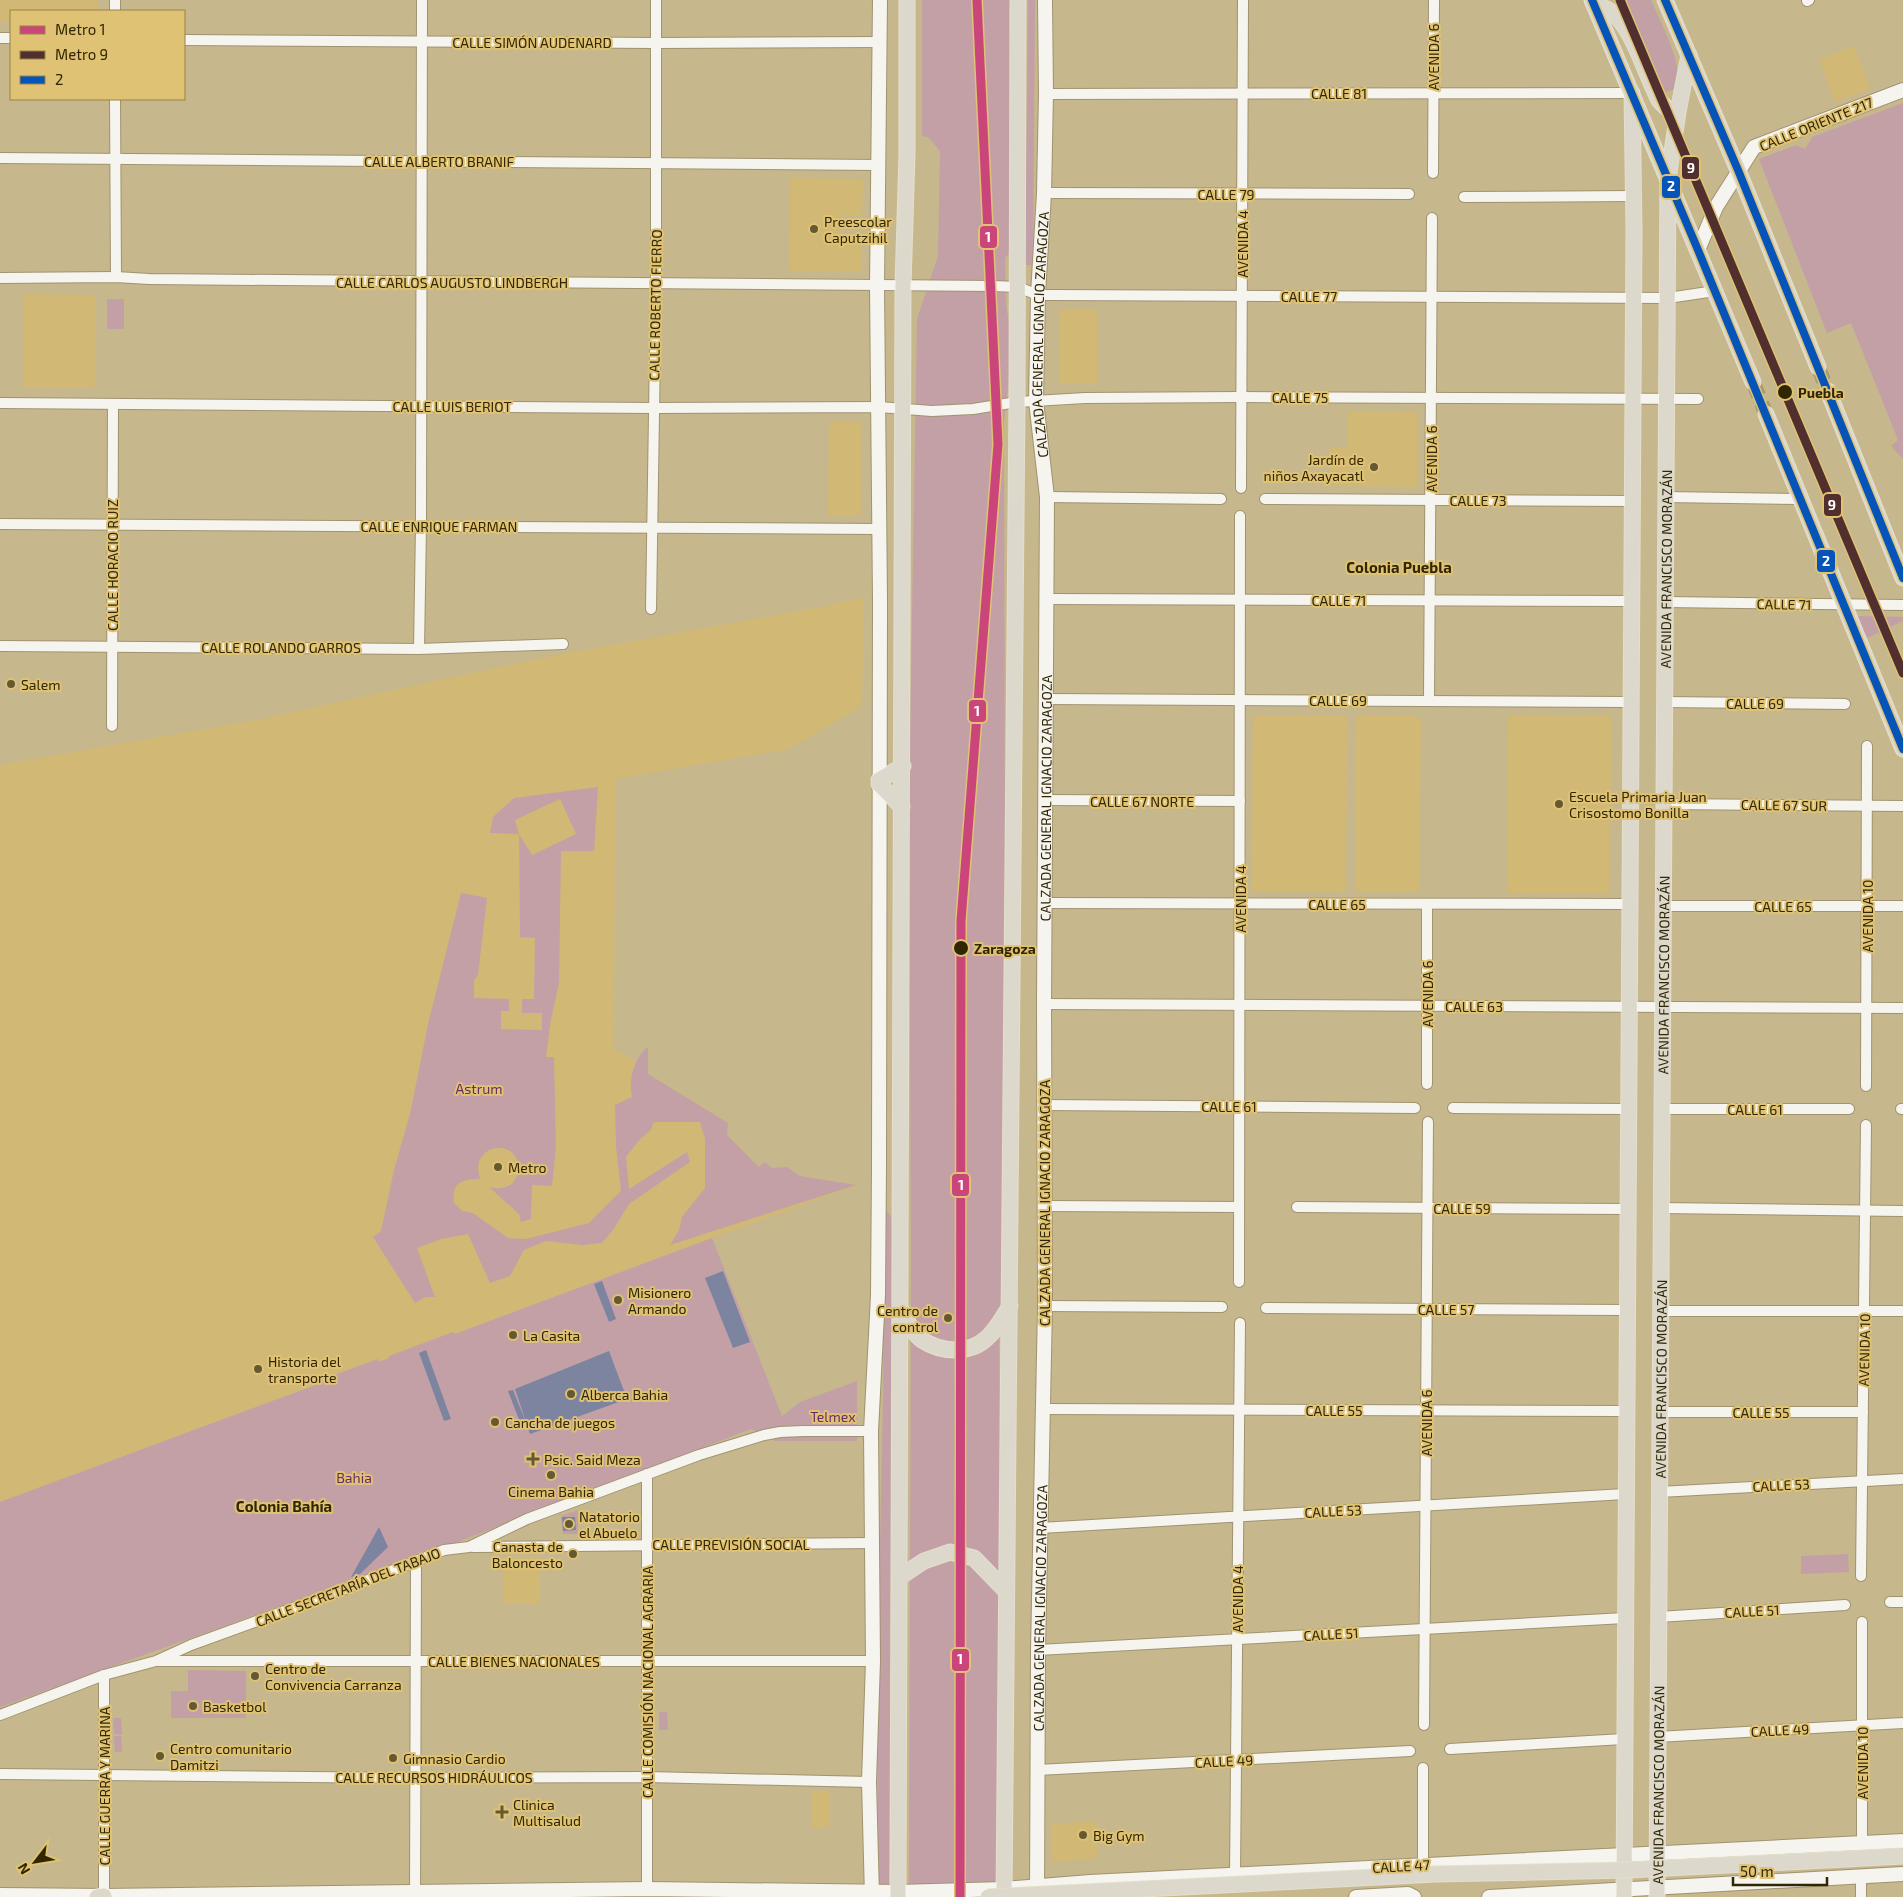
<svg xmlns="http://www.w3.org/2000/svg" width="1903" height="1897" viewBox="0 0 1903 1897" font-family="'Exo 2',sans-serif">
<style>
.built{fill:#d1b975}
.green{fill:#c3a0a6}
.water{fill:#7c84a0}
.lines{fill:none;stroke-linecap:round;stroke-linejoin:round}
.primary-tunnel{stroke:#a89a71;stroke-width:15;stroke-dasharray:15 8;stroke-linecap:butt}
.street-casing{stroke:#a09370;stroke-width:12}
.secondary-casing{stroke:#a09370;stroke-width:16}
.primary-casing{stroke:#e5dfcb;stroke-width:17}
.street{stroke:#f6f4ee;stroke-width:10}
.secondary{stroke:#f6f4ee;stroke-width:14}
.primary{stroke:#dcd8cc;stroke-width:15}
.primary-bridge-casing{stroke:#e5dfcb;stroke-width:17;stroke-linecap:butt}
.primary-bridge{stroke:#dcd8cc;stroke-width:15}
.bus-1-casing{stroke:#dfc273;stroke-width:11}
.bus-1{stroke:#0554ba;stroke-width:8}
.metro-1-casing{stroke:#dfc273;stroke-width:12}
.metro-2-casing{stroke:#dfc273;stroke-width:12}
.metro-1{stroke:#ca467a;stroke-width:9}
.metro-2{stroke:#512f2e;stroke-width:9}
.poi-dot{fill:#655933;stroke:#dfc273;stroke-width:2}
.stop-dot{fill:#312603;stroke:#dfc273;stroke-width:2}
.labels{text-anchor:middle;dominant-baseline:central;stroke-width:4;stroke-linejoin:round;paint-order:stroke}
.street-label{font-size:14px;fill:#312603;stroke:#dfc273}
.poi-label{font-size:14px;fill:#312603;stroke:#dfc273;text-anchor:start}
.stop-label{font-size:14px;font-weight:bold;fill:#312603;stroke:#dfc273;text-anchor:start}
.park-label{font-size:14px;fill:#6b2a67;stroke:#dfc273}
.neighbourhood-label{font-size:15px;font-weight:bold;fill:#312603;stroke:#dfc273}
.line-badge{stroke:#dfc273;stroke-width:2}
.badge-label{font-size:14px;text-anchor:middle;font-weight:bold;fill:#fff}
</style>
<rect width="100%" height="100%" fill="#c6b78c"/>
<g class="built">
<polygon points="0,0 98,0 97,11 11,11 11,22 0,22"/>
<polygon points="1854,46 1870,89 1835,102 1819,59"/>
<polygon points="790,178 863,179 862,216 840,216 840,234 862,235 862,272 789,271"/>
<polygon points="24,294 96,295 95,388 24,388"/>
<polygon points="1060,309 1098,309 1097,384 1060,384"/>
<polygon points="1348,411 1418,412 1418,487 1330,486 1329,448 1348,448"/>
<polygon points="829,422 861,422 861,516 828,516"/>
<polygon points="864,597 862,706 789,749 615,779 614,1049 647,1069 648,1074 727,1123 727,1135 759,1167 765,1162 772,1169 787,1167 800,1176 856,1185 454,1334 453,1332 389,1356 389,1358 379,1362 377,1359 313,1383 313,1386 0,1502 0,765 250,721 546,657 825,606"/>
<polygon points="1253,715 1347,715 1346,892 1252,891"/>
<polygon points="1356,715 1415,715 1421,720 1419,892 1355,892"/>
<polygon points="1508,716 1612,716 1609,893 1507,893"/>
<rect x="503" y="1557" width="37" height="47"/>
<rect x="812" y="1791" width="18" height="37"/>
<polygon points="1098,1821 1098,1858 1052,1862 1052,1824"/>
</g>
<g class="green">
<polygon points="922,0 1012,0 1015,247 1005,258 1006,305 1013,345 1004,422 1005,867 1001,1307 999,1332 1003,1886 909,1887 911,1268 909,799 917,319 938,256 940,151 928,137 922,136"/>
<polygon points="1028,0 1035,0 1033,265 1025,265"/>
<path d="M1614,0H1651C1659,20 1688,70 1674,89L1666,92L1660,86C1647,57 1636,24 1614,0Z"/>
<polygon points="1903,103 1903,459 1891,446 1898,440 1851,323 1827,333 1759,159 1796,145 1805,149 1812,137"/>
<rect x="107" y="299" width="17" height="30"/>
<polygon points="1856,616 1903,617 1903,621 1865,639"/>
<path d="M598,787L594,851H561L559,983L550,1025L546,1057H554L556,1147L552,1186L532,1185L531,1219L521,1222L519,1214L489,1187C523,1197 529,1150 500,1148C495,1148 489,1149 485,1153C477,1160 477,1169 480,1179C463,1179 451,1182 454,1203L462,1211L473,1213L508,1238L526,1239L589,1223L621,1191L616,1146L615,1105L632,1097C628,1079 634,1058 648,1047V1074L728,1123L727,1135L759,1167L765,1162L772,1168L787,1167L800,1176L856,1185L670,1245L679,1230L682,1217L705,1188V1139L700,1122H654L650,1131L641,1138L626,1157L629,1189L687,1152L690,1162L629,1204L613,1230L602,1243L583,1245L546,1241L524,1250L510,1276L490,1283L468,1234L441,1239L417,1248L435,1297H426L415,1303L373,1237L381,1231L394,1170L410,1114L428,1024L461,893L487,898L478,975L474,980V998L509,999V1011H501V1029L542,1030V1013H522V999H534L535,938L520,937L519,834L532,855L576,834L560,799L515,820L519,834L490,833L493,817L514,798Z"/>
<path d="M882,1203L891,1217L893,1244L889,1886H881L879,1881C875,1720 880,1558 883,1396C884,1332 882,1268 882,1203Z"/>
<polygon points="712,1238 782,1416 800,1402 857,1381 857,1441 775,1441 751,1429 359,1580 356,1578 336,1585 337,1591 271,1609 0,1707 0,1502 313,1386 313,1383 378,1359 379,1362 389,1358 389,1356 453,1332 455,1334"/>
<polygon points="578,1510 578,1534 563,1534 561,1516"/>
<polygon points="1848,1554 1849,1572 1801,1574 1801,1556"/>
<polygon points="188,1670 246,1671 246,1718 171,1718 171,1691 188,1691"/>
<polygon points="659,1712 667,1712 668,1730 659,1730"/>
<polygon points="113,1718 121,1718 122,1735 114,1734"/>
<polygon points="114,1736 121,1736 122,1752 115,1752"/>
</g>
<g class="water">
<polygon points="723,1271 750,1342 733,1348 705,1278"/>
<polygon points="602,1281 616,1319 609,1322 594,1284"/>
<polygon points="426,1350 451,1419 444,1421 419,1353"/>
<polygon points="609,1351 627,1399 530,1434 528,1428 523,1430 508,1391 513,1390 527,1425 515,1389"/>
<polygon points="562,1517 575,1517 576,1530 563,1531"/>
<polygon points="379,1527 388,1547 360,1574 351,1577"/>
</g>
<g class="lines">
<g class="primary-tunnel">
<polyline points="1818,367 1828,391"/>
<polyline points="1753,382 1766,414"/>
</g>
<g class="street-casing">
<g id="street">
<polyline points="1807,1 1809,0"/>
<polyline points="115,11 115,0"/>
<polyline points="0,38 11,38"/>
<polyline points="184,40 656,43 880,42"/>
<polyline points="1046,94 1632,93"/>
<polyline points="115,99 116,277"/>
<polyline points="0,158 878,165"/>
<polyline points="1433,173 1434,0"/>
<polyline points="1044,193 1409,194"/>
<polyline points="1464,197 1633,196"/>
<polyline points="0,278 116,277 149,279 993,286 1018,287 1038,295 1050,295 1668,298 1715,291"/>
<polyline points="0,403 654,408 879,407 932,411 973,409 1017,402 1085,398 1241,397 1698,399"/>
<polyline points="1241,488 1243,0"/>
<polyline points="1047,497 1221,499"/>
<polyline points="1666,497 1800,499"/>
<polyline points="1265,499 1631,501"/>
<polyline points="0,524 878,529"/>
<polyline points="1047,599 1630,601"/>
<polyline points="1666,602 1903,605"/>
<polyline points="651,609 656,284 656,0"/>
<polyline points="0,646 419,649 563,644"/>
<polyline points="419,649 421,526 422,0"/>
<polyline points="1046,699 1630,702"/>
<polyline points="1429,701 1432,218"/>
<polyline points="1665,702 1845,704"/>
<polyline points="112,726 113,404"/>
<polyline points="1045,800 1240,801"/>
<polyline points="1664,804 1903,806"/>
<polyline points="1045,903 1629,904"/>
<polyline points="1427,904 1427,1084"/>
<polyline points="1663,906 1903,906"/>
<polyline points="1044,1004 1903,1008"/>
<polyline points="1866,1086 1867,746"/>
<polyline points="1044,1105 1415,1108"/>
<polyline points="1453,1108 1628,1109"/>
<polyline points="1662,1109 1849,1109"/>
<polyline points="1901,1109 1903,1109"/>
<polyline points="1044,1206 1239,1207"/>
<polyline points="1297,1207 1627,1209"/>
<polyline points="1661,1208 1903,1211"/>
<polyline points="1239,1282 1240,516"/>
<polyline points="1045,1306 1222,1307"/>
<polyline points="1266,1308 1626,1310"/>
<polyline points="1660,1311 1903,1311"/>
<polyline points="1042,1409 1626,1411"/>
<polyline points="1660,1412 1863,1412"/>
<polyline points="1659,1492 1903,1479"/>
<polyline points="1040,1528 1625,1494"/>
<polyline points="473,1547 872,1543"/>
<polyline points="1861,1576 1866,1125"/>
<polyline points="1890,1602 1903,1602"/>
<polyline points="1658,1617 1845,1605"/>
<polyline points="1038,1650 1625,1618"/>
<polyline points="159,1661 873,1661"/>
<polyline points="0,1715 104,1675 156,1661 191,1645 348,1588 444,1550 469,1547 527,1519 699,1455 764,1435 780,1432 803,1431 871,1431"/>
<polyline points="1424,1725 1428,1122"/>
<polyline points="1657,1737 1903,1723"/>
<polyline points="1450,1749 1624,1739"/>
<polyline points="1037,1770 1410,1751"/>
<polyline points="0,1774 415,1778 647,1777 869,1782"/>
<polyline points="1862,1843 1862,1622"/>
<polyline points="1423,1865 1423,1768"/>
<polyline points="1235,1875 1240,1323"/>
<polyline points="647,1889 647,1474"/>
<polyline points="104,1897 104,1675"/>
<polyline points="415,1897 416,1561"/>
<polyline points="1861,1897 1861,1876"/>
</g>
</g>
<g class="secondary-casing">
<g id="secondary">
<polyline points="1698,250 1716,207 1754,147 1903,90"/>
<polyline points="0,1895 104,1896 647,1889 898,1892 1004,1889 1090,1882 1903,1841"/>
<path id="s1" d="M1037,1896L1038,1650L1045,1306L1044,1004L1047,497L1036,401L1038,295L1044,193L1046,94L1045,0"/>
<polyline points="872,1897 869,1782 873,1661 871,1431 878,1295 879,1168 880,600 877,286 880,0"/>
<polyline points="1356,1897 1408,1894 1414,1897"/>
<polyline points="1489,1897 1903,1874"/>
</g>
</g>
<g class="primary-casing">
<g id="primary">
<polyline points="1592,0 1753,382"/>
<polyline points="1665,0 1738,170 1818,367"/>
<path d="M1593,3C1602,7 1611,10 1617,17C1635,36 1646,75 1659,100C1664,106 1669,112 1678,112"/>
<polyline points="1828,391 1903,578"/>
<polyline points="1766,414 1903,749"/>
<polyline points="879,780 903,766"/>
<polyline points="879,784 902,807"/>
<path d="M902,1311C907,1321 913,1333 922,1340C942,1353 970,1354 987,1338C997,1329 1003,1317 1010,1306"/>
<polyline points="900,1577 924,1561 950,1552 974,1558 1006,1591"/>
<polyline points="97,1897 104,1896"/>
<polyline points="898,1897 903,286 907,154 907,0"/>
<polyline points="1004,1897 1017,402 1018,0"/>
<polyline points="1624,1897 1634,230 1632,93"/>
<path id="s2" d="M1657,1897L1668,179L1678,112L1689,55"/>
</g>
</g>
<use href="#street" class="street"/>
<use href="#secondary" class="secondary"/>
<use href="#primary" class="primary"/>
<g class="primary-bridge-casing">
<polyline id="primary-bridge" points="988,1897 1436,1874 1629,1870 1903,1856"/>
</g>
<use href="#primary-bridge" class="primary-bridge"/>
<g class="bus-1-casing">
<g id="bus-1">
<polyline points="1592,0 1698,250 1903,749"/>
<polyline points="1665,0 1738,170 1903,578"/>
</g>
</g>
<use href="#bus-1" class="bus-1"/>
<g class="metro-1-casing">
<polyline id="metro-1" points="960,1897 961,921 998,444 977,0"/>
</g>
<g class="metro-2-casing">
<polyline id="metro-2" points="1620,0 1903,673"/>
</g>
<use href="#metro-1" class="metro-1"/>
<use href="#metro-2" class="metro-2"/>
</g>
<g class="poi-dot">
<circle cx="814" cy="229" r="5"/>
<circle cx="1374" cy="467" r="5"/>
<circle cx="11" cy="684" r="5"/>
<circle cx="1559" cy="804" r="5"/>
<circle cx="498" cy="1167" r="5"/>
<circle cx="618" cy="1300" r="5"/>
<circle cx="948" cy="1318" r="5"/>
<circle cx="513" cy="1335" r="5"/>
<circle cx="258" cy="1369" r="5"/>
<circle cx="571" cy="1394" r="5"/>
<circle cx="495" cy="1422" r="5"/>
<path d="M530.5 1451.5h5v5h5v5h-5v5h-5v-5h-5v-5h5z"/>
<circle cx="551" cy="1475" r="5"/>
<circle cx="569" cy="1524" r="5"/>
<circle cx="573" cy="1554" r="5"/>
<circle cx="255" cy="1676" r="5"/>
<circle cx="193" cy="1706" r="5"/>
<circle cx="160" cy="1756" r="5"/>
<circle cx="393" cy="1758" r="5"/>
<path d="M499.5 1804.5h5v5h5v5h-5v5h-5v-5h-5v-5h5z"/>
<circle cx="1083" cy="1835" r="5"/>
</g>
<g class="stop-dot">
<circle cx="1785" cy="392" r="8"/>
<circle cx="961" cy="948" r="8"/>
</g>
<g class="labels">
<g class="street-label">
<text x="532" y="42">CALLE SIMÓN AUDENARD</text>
<text transform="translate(1433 57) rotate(-90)">AVENIDA 6</text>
<text x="1339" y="93">CALLE 81</text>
<text transform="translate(1816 124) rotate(-22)">CALLE ORIENTE 217</text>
<text x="439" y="161">CALLE ALBERTO BRANIF</text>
<text x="1226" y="194">CALLE 79</text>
<text transform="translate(1242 244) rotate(-90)">AVENIDA 4</text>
<text x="452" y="282">CALLE CARLOS AUGUSTO LINDBERGH</text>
<text x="1309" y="296">CALLE 77</text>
<text transform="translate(655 305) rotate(-89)">CALLE ROBERTO FIERRO</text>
<text stroke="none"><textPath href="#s1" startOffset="1562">CALZADA GENERAL IGNACIO ZARAGOZA</textPath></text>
<text x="1300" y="397">CALLE 75</text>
<text x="452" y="406">CALLE LUIS BERIOT</text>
<text transform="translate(1431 459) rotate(-90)">AVENIDA 6</text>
<text x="1478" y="500">CALLE 73</text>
<text x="439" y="526">CALLE ENRIQUE FARMAN</text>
<text transform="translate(112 565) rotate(-90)">CALLE HORACIO RUIZ</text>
<text stroke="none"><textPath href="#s2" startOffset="1328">AVENIDA FRANCISCO MORAZÁN</textPath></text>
<text x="1339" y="600">CALLE 71</text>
<text transform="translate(1784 604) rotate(1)">CALLE 71</text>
<text x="281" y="647">CALLE ROLANDO GARROS</text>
<text x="1338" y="700">CALLE 69</text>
<text x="1755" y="703">CALLE 69</text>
<text stroke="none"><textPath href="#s1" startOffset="1098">CALZADA GENERAL IGNACIO ZARAGOZA</textPath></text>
<text x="1142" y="801">CALLE 67 NORTE</text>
<text transform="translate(1784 805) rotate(1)">CALLE 67 SUR</text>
<text transform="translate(1240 899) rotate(-90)">AVENIDA 4</text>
<text x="1337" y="904">CALLE 65</text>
<text x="1783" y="906">CALLE 65</text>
<text transform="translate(1867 916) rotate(-90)">AVENIDA 10</text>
<text stroke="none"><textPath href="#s2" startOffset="922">AVENIDA FRANCISCO MORAZÁN</textPath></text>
<text transform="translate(1427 994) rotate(-90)">AVENIDA 6</text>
<text x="1474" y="1006">CALLE 63</text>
<text x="1229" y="1106">CALLE 61</text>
<text x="1755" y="1109">CALLE 61</text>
<text transform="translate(1044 1203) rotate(-90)">CALZADA GENERAL IGNACIO ZARAGOZA</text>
<text x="1462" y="1208">CALLE 59</text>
<text x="1446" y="1309">CALLE 57</text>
<text transform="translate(1864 1350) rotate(-89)">AVENIDA 10</text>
<text stroke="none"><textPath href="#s2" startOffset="518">AVENIDA FRANCISCO MORAZÁN</textPath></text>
<text x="1334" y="1410">CALLE 55</text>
<text x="1761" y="1412">CALLE 55</text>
<text transform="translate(1426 1423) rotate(-90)">AVENIDA 6</text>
<text transform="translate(1781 1485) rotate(-3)">CALLE 53</text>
<text transform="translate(1333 1511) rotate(-3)">CALLE 53</text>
<text x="731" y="1544">CALLE PREVISIÓN SOCIAL</text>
<text transform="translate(348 1587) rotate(-21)">CALLE SECRETARÍA DEL TABAJO</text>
<text transform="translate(1237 1599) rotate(-90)">AVENIDA 4</text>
<text stroke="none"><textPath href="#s1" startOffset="288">CALZADA GENERAL IGNACIO ZARAGOZA</textPath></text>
<text transform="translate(1752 1611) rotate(-3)">CALLE 51</text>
<text transform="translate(1331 1634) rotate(-3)">CALLE 51</text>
<text x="514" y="1661">CALLE BIENES NACIONALES</text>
<text transform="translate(647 1682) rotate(-90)">CALLE COMISIÓN NACIONAL AGRARIA</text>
<text transform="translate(1780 1730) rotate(-3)">CALLE 49</text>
<text transform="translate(1224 1761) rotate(-3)">CALLE 49</text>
<text transform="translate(1862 1763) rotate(-90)">AVENIDA 10</text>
<text x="434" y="1777">CALLE RECURSOS HIDRÁULICOS</text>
<text stroke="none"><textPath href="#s2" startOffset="112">AVENIDA FRANCISCO MORAZÁN</textPath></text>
<text transform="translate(104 1786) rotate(-90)">CALLE GUERRA Y MARINA</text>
<text transform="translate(1401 1866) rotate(-3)">CALLE 47</text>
</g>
<g class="poi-label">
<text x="824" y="221">Preescolar<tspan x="824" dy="16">Caputzihil</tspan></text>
<text x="1364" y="459" text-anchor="end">Jardín de<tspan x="1364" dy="16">niños Axayacatl</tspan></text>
<text x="21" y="684">Salem</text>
<text x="1569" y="796">Escuela Primaria Juan<tspan x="1569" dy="16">Crisostomo Bonilla</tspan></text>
<text x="508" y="1167">Metro</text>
<text x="628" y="1292">Misionero<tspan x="628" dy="16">Armando</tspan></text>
<text x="938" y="1310" text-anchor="end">Centro de<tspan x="938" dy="16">control</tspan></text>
<text x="523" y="1335">La Casita</text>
<text x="268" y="1361">Historia del<tspan x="268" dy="16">transporte</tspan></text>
<text x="581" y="1394">Alberca Bahia</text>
<text x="505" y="1422">Cancha de juegos</text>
<text x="544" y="1459">Psic. Said Meza</text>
<text x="551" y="1491" text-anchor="middle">Cinema Bahia</text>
<text x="579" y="1516">Natatorio<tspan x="579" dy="16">el Abuelo</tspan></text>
<text x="563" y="1546" text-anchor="end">Canasta de<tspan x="563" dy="16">Baloncesto</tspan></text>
<text x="265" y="1668">Centro de<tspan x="265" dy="16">Convivencia Carranza</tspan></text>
<text x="203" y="1706">Basketbol</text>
<text x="170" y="1748">Centro comunitario<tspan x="170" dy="16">Damitzi</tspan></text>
<text x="403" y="1758">Gimnasio Cardio</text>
<text x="513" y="1804">Clinica<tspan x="513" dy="16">Multisalud</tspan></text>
<text x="1093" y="1835">Big Gym</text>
</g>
<g class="stop-label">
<text x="1798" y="392">Puebla</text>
<text x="974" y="948">Zaragoza</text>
</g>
<g class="park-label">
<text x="479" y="1088">Astrum</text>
<text x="833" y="1416">Telmex</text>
<text x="354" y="1477">Bahia</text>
</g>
<g class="neighbourhood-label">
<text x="1399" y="567">Colonia Puebla</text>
<text x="284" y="1506">Colonia Bahía</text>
</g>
</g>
<g class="line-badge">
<rect x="1681" y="156" width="19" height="24" rx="5" fill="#512f2e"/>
<rect x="1661" y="175" width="20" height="24" rx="5" fill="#0554ba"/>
<rect x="979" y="225" width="19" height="24" rx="5" fill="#ca467a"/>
<rect x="1823" y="493" width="19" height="24" rx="5" fill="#512f2e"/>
<rect x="1816" y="549" width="20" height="24" rx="5" fill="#0554ba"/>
<rect x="968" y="699" width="19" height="24" rx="5" fill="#ca467a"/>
<rect x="951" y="1173" width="19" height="24" rx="5" fill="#ca467a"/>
<rect x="951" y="1648" width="19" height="24" rx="5" fill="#ca467a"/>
</g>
<g class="badge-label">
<text x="1691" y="173">9</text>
<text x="1671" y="191">2</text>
<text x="988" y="242">1</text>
<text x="1832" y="510">9</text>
<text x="1826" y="566">2</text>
<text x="977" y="716">1</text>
<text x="961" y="1190">1</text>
<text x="960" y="1664">1</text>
</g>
<rect x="10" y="10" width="175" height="90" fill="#dfc273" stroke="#998446"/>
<rect x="20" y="26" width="25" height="8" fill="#ca467a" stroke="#998446"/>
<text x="55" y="35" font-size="15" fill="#312603">Metro 1</text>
<rect x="20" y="51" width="25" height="8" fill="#512f2e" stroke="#998446"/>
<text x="55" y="60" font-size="15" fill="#312603">Metro 9</text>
<rect x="20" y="76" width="25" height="8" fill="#0554ba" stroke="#998446"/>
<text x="55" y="85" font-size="15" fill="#312603">2</text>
<g transform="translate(35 1862) rotate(239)" stroke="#dfc273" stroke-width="4" paint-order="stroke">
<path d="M0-4L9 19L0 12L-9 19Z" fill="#312603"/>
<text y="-8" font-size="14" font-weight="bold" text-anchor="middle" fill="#312603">N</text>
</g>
<path d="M1733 1877v8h94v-8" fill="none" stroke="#312603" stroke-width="2.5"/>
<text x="1740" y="1877" font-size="15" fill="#312603" stroke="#dfc273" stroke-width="4" paint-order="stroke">50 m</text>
</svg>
